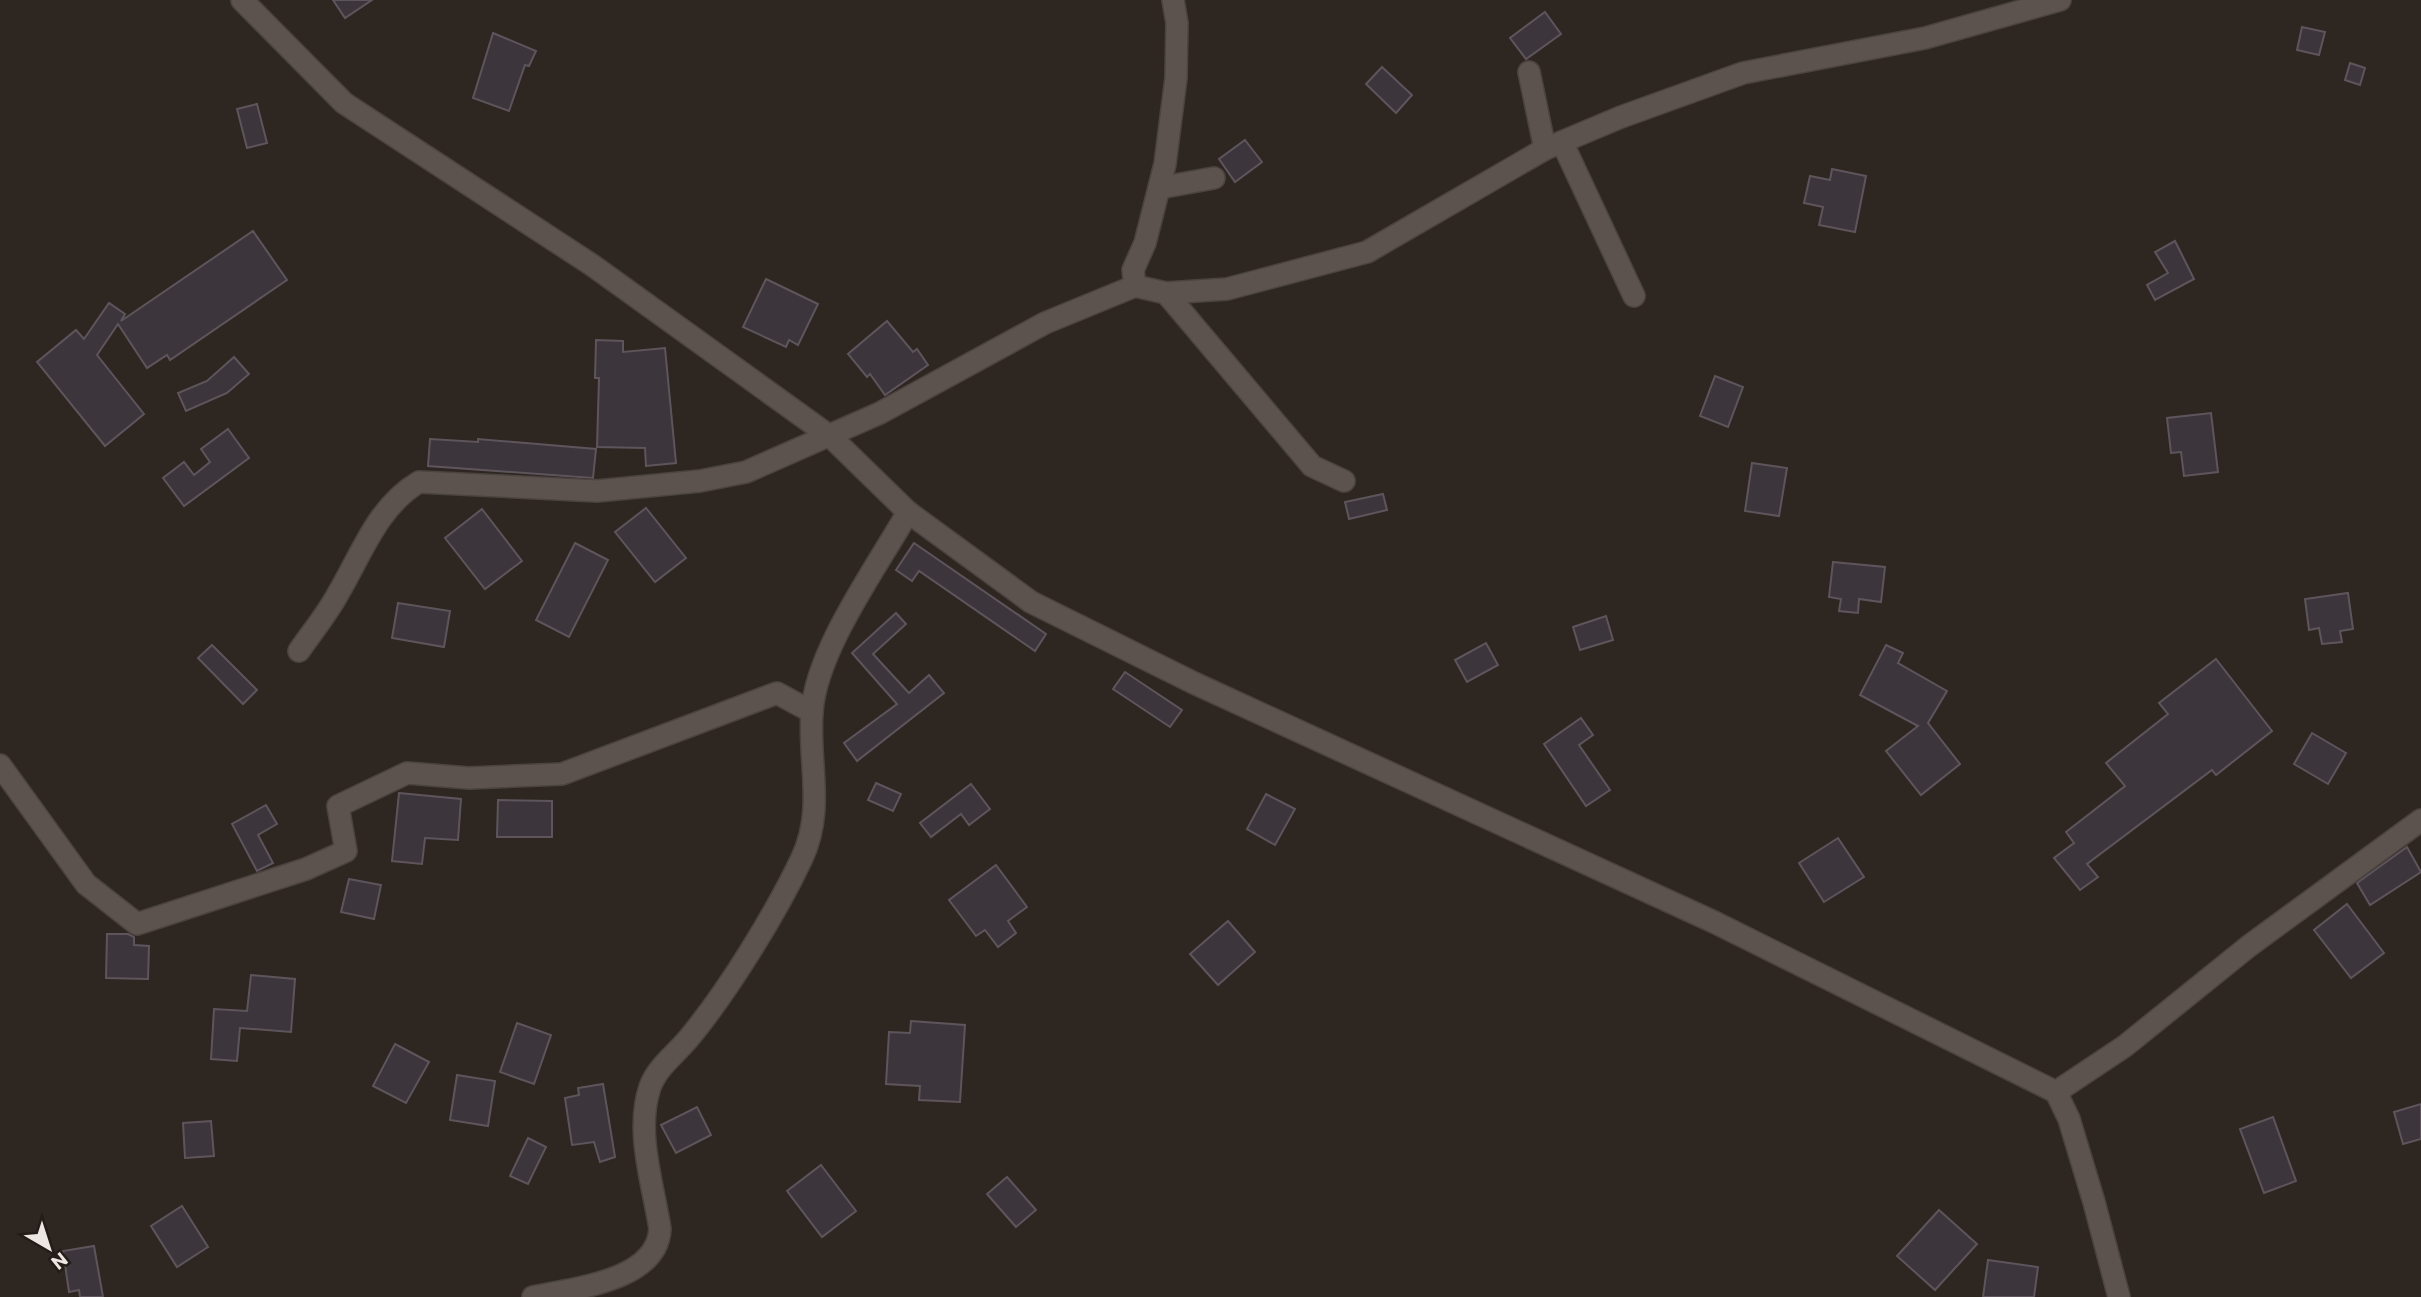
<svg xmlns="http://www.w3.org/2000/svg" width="2421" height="1297" viewBox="0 0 2421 1297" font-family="Commissioner,sans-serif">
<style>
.building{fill:#3d353c;stroke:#5e555c;stroke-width:2}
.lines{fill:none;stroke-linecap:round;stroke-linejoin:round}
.minor-casing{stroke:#4a433f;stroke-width:24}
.minor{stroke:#5d534e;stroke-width:21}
</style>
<rect width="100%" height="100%" fill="#2e2621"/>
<g class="building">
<polygon points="333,0 372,0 345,18"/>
<polygon points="1545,12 1561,34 1526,59 1510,38"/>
<polygon points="2302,27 2325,32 2319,55 2297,50"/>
<polygon points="493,33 536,51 529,66 525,65 509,111 473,98"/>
<polygon points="2350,63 2365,68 2360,85 2345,80"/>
<polygon points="1382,67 1412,95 1396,113 1366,84"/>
<polygon points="257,104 267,143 247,148 237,109"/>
<polygon points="1245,140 1262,162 1235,182 1219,159"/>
<polygon points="1832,169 1866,176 1855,232 1819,225 1823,207 1804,203 1810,176 1830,180"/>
<polygon points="253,231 287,280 170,360 167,355 147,368 118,324 97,355 144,414 105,446 37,362 76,330 84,339 109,303 125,314 121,321"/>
<polygon points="2175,241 2194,279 2155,300 2147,285 2168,273 2155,252"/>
<polygon points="766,279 818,304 798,345 789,340 786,347 743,327"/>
<polygon points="887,321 913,352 917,349 928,365 885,395 870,374 867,377 848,354"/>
<polygon points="596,340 623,341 623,352 665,348 676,463 646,466 645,448 597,447 599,378 595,378"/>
<polygon points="234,357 249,374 227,393 186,411 178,393 207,381"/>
<polygon points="1715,376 1743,387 1728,427 1700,416"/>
<polygon points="2211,413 2218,472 2184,476 2181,452 2171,453 2167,418"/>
<polygon points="228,429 249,458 184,506 163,478 184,462 194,475 210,462 201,449"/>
<polygon points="430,439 478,442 478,439 596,449 593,478 428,466"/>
<polygon points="1752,463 1787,468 1779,516 1745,511"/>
<polygon points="1383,494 1387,510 1349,519 1345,502"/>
<polygon points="646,508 686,558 655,582 615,532"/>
<polygon points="482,509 522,561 485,589 445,538"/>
<polygon points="575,543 608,560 569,637 536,620"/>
<polygon points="914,543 1046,634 1035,651 919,571 912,581 896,570"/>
<polygon points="1833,562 1885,567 1881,602 1859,599 1858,613 1839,611 1841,599 1829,597"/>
<polygon points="2348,593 2353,629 2340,631 2342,642 2322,644 2319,628 2309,630 2305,599"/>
<polygon points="398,603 450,611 444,647 392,638"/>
<polygon points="896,613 906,624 873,654 909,693 929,675 944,693 857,761 844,743 897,704 852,653"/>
<polygon points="1606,616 1613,640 1580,650 1573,627"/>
<polygon points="1486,643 1498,665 1467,682 1455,660"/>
<polygon points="212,645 257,690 243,704 198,658"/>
<polygon points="1886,645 1903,653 1898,663 1947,691 1928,723 1960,764 1921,795 1886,751 1918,726 1860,695"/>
<polygon points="2216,659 2272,731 2216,775 2212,770 2087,864 2098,877 2080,890 2054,858 2074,843 2066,832 2125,786 2106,763 2168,714 2159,703"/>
<polygon points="1125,672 1182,710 1170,727 1113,689"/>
<polygon points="1581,718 1593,735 1579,745 1610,790 1586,806 1544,744"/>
<polygon points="2312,733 2346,753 2328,784 2294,764"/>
<polygon points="876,783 901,794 893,811 868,800"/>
<polygon points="971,784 990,809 969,825 961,814 931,837 920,823"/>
<polygon points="399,793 461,799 458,840 425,838 422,864 392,861"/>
<polygon points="1266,794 1295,809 1275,845 1247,829"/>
<polygon points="498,800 552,801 552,837 497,837"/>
<polygon points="266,805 277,824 258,835 273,863 257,871 232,824"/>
<polygon points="1838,838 1864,877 1824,902 1799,863"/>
<polygon points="2407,847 2421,872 2370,905 2357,883"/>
<polygon points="996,865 1027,907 1008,921 1016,933 998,947 985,930 976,936 949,900"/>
<polygon points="349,879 381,885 374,919 341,912"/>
<polygon points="2347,904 2384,953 2351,978 2314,930"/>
<polygon points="1228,921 1255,952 1218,985 1190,954"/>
<polygon points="107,934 128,934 134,937 134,945 149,946 148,979 106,978"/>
<polygon points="251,975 295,979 291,1032 240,1028 237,1061 211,1059 214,1009 247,1011"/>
<polygon points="911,1021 965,1025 960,1102 919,1100 920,1086 886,1084 889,1032 910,1033"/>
<polygon points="517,1023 551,1035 534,1084 500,1072"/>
<polygon points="395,1044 429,1062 406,1103 373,1086"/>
<polygon points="457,1075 495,1081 488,1126 450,1120"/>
<polygon points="603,1084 615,1157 600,1162 594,1142 572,1145 565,1098 579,1095 578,1088"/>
<polygon points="2421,1104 2421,1139 2403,1144 2394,1112"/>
<polygon points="697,1107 711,1135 676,1153 661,1125"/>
<polygon points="2273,1117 2296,1181 2264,1193 2240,1129"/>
<polygon points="211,1121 214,1156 185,1158 183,1123"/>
<polygon points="528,1138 546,1147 528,1184 510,1176"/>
<polygon points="821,1165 856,1211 822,1237 787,1191"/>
<polygon points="1007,1177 1036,1210 1016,1227 987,1194"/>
<polygon points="182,1206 208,1247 177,1267 151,1226"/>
<polygon points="1939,1210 1977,1244 1935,1290 1897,1256"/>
<polygon points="94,1246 103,1297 80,1297 79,1290 69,1292 63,1251"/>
<polygon points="1988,1260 2038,1267 2034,1297 1983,1297"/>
</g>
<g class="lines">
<g class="minor-casing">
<g id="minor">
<polyline points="242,0 344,103 592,265 831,437 908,512 1031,602 1194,683 1714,922 2056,1092 2069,1119 2094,1202 2119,1297"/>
<polyline points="1529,72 1545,149"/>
<polyline points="1562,142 1634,296"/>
<polyline points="1159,188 1214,178"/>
<polyline points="1135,286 1166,293 1227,289 1367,252 1545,149 1621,117 1743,73 1925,38 2060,0"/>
<polyline points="1166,293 1312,466 1344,481"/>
<path d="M299,651C312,632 328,613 339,592C362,553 378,506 419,482L597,491L700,481L746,472L880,413L1045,323L1135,286L1133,270L1145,243L1165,164L1176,78L1177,23L1173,0"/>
<polyline points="0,765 86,884 137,924 306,869 346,851 338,806 407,773 469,778 562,774 777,693 812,712"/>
<polyline points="2056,1092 2125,1046 2249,946 2421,820"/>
<path d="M533,1297C575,1288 657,1281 660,1229C653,1184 635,1131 650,1087C657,1067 676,1054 689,1038C728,991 776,913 802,858C825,809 808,763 812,712C816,650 877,567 908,512"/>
</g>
</g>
<use href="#minor" class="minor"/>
</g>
<g transform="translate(49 1248) rotate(141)" stroke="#241c18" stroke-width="5" paint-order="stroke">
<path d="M0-5L12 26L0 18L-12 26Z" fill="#ede7e4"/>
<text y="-10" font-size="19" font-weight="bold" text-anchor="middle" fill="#ede7e4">N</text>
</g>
</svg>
